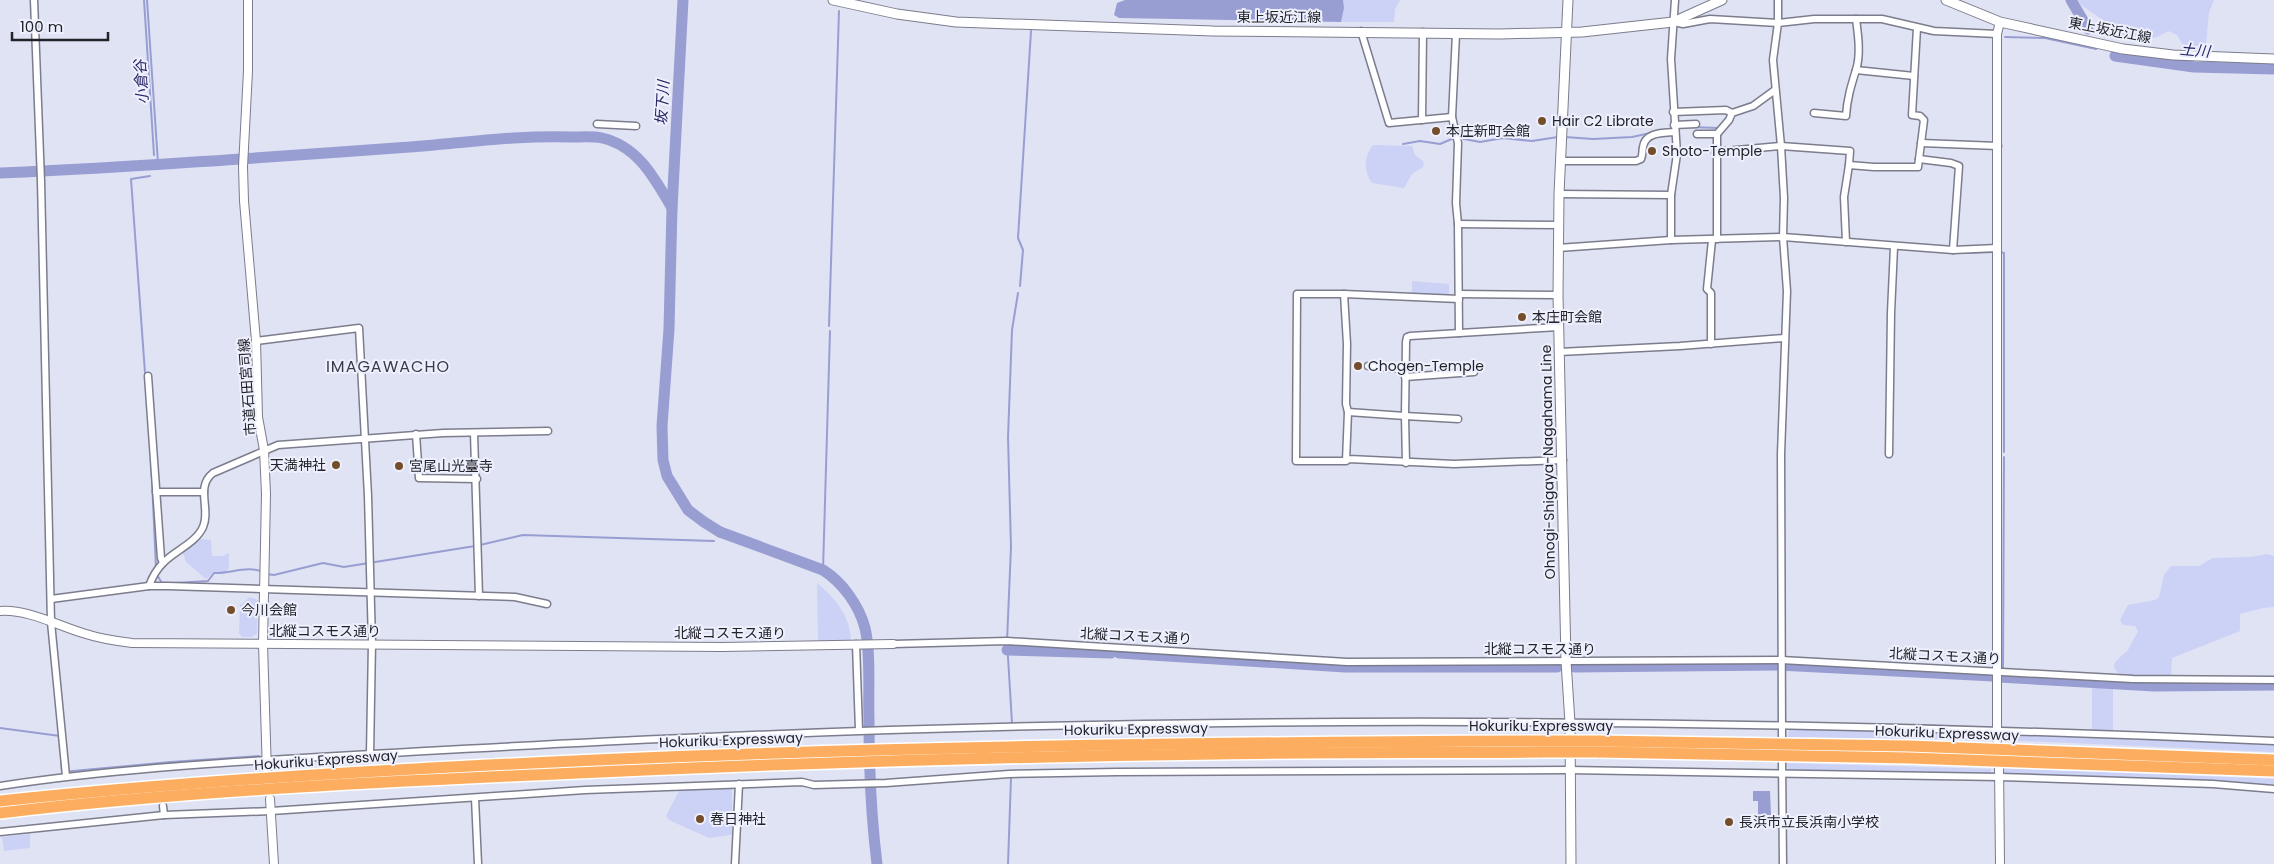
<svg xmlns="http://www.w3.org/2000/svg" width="2274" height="864" viewBox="0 0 2274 864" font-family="Poppins,'Noto Sans JP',sans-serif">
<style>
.green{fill:#ccd1f6}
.water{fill:#989ed2}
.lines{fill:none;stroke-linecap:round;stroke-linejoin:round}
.stream{stroke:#989ed2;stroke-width:2}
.river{stroke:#989ed2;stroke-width:11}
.minor-casing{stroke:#7b7d8c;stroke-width:9}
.tertiary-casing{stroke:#7b7d8c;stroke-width:10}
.secondary-casing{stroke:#7b7d8c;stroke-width:11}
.motorway-casing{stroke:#fff;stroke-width:14}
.minor{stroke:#fff;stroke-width:6}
.tertiary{stroke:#fff;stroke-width:8}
.secondary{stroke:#fff;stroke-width:9}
.motorway{stroke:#fcad5f;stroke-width:11}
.motorway-bridge-casing{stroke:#fff;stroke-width:14;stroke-linecap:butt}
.motorway-bridge{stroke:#fcad5f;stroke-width:11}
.poi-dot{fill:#744e2a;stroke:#eef0fe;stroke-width:2}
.labels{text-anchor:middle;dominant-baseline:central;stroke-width:4;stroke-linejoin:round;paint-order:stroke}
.street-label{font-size:14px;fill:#222329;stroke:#eef0fe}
.poi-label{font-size:14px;fill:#222329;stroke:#eef0fe;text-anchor:start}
.water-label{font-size:15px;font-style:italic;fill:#262562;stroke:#eef0fe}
.quarter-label{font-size:16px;letter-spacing:1px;fill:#393b48;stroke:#eef0fe}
</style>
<rect width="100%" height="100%" fill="#e0e3f4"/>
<g class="green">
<polygon points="1343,0 1400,0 1395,9 1394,22 1341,22 1344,8"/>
<path d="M2078,0H2214L2209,12L2206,45L2185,48L2177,35L2168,31C2156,38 2153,41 2141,33L2127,39L2117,37L2103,20L2081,5Z"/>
<path d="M1373,145L1412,146L1415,155L1424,162L1423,167L1412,174L1404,188L1372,183C1363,170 1364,157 1373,145Z"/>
<polygon points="1412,281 1449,284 1449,296 1412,294"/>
<polygon points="200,539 211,540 212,556 223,556 229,553 229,568 226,572 213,573 206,579 186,562 183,553"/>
<polygon points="2267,554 2274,556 2274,607 2263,608 2240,614 2240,631 2172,658 2171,675 2121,676 2114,668 2115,662 2128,650 2138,631 2135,626 2123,625 2120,620 2128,605 2155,600 2159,597 2164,575 2171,566 2199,566 2213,558 2251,557"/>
<path d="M817,583C835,598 850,616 851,640L818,641Z"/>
<polygon points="249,597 258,600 257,633 252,637 242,637 239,633 240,605 242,604"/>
<polygon points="2092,685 2113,686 2113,730 2092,730"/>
<polygon points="1789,728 1988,733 1992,740 1788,737"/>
<polygon points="2005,734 2274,744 2274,752 2001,740"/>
<polygon points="1786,763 1991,769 1991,775 1789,771"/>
<polygon points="2001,768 2274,779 2274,788 2003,775"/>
<polygon points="732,787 732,834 730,835 709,838 669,820 666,816 680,789"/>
<polygon points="30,834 30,848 4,851 2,837"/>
</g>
<g class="water">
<polygon points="1125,0 1343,0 1344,8 1341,22 1119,18 1114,15 1117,3"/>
<polygon points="1753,791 1770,791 1771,815 1758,815 1758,801 1753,801"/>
</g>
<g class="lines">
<g class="stream">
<polyline points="144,0 154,155"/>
<polyline points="147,0 158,163"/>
<polyline points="1919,31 1932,34"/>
<polyline points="2005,37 2045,38 2096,49"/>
<polyline points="1732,110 1751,103"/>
<polyline points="1689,127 1719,128"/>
<polyline points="1782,127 1784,152"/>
<polyline points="1565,137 1593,139 1632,137 1674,128"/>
<polyline points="1459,138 1480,142 1503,138 1532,141 1558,137"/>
<polyline points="1403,144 1420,141 1440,144 1454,138"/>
<polyline points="1785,159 1787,207"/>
<polyline points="1800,235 1827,237"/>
<polyline points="2000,252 2004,253 2004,452"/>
<polyline points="1963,253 1996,252"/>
<polyline points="1020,286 1023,250 1018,238 1031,31"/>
<polyline points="829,326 839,11"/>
<polyline points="145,373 131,179 150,176"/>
<polyline points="151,458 156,568"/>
<polyline points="719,534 720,532"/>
<polyline points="480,545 523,535 714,541"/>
<polyline points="823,570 830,331"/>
<polyline points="266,574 274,575 323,563 344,567 475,546"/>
<polyline points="157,575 162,583"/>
<path d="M174,583L208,581L214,573C229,574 249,565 262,572"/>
<polyline points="2003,669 2004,457"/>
<polyline points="1012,723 1007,641 1011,547 1008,437 1012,330 1018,293"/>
<polyline points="0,728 60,736 60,738"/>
<polyline points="61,757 62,772 171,762 259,756"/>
<polyline points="1008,864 1011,778"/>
</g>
<g class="river">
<polyline points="683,0 672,208 669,329 662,426 663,460 667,476 688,510 704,522 720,532"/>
<polyline points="2071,0 2088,29"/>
<polyline points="2115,56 2194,67 2274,69"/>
<path d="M0,173C137,167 273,157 410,147C463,143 518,135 572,137C581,137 593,136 602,138C638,146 655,179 672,208"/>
<path d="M720,532L823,570C842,582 859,605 865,628C871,653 868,692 869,719C869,768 871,816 877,864"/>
<polyline points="1007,650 1111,653"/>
<polyline points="1119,653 1345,667 1557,667"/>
<polyline points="1575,667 1778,665 1993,676"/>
<polyline points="1999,677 2154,686 2274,685"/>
</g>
<g class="minor-casing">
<g id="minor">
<polyline points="34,0 41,181 51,622 66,776"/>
<polyline points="1674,22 1683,24 1710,19 1778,23 1778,0"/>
<polyline points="1361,31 1389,123 1452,117"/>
<polyline points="1456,34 1452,117 1458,143 1456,203 1458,224 1459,333"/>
<polyline points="1856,70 1914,76"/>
<polyline points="1673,112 1726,110 1732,113"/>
<path d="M1814,113L1846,116C1847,99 1851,86 1856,70C1861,55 1858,34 1856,19"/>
<polyline points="1422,120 1423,32"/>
<polyline points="597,124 636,126"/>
<polyline points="1674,125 1696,124"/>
<polyline points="1697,134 1717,134"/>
<polyline points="1921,143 1998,146"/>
<polyline points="1715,152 1781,146 1850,151 1849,165"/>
<polyline points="1919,159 1951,163 1959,166 1953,250"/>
<path d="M1561,161H1636L1641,159C1643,154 1642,152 1643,147C1645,132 1663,133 1675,132"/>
<polyline points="1559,194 1671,195"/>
<polyline points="1458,224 1559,225"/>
<polyline points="1717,239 1717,134 1729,120 1732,113 1753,106 1775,90"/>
<polyline points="1671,240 1671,195 1677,154 1671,59 1675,0"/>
<polyline points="1846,242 1844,197 1849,165 1874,167 1918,167 1924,120 1920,116 1912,115 1917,28"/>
<polyline points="1558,248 1671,240 1783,237 1953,250 1997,248"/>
<polyline points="1344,294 1459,299"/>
<polyline points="1459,294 1558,295"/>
<polyline points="256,341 359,328 368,496 372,643 370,754"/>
<polyline points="1711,344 1711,293 1707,289 1712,240"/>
<polyline points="1559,352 1680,346 1784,338"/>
<polyline points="1368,366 1404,369"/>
<polyline points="148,376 161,558 163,563"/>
<polyline points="1405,377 1474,372"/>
<polyline points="1348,412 1405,416 1406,342 1407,337 1410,336 1559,327"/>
<polyline points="474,433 479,596"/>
<polyline points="416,434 419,478 477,479"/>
<polyline points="1889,454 1891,313 1894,247"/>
<polyline points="1346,461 1348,412 1346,404 1347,344 1344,294 1297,294 1296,461 1346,461 1349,459 1454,464 1563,460"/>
<polyline points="1406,463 1405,416 1458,419"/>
<polyline points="156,492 204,492"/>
<path d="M149,586C152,578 157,569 163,563C174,551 196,543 203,527C211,509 195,487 213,473L278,445L443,433L548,431"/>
<polyline points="51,599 149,586 168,586 515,597 547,604"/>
<polyline points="856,644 859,730"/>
<polyline points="893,644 1007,641 1347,662 1781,660 2133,679 2274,680"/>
<polyline points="1782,737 1781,454 1787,291 1783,237 1784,198 1781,146 1773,60 1778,23 1814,19 1882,19 1934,31 1997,34"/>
<polyline points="1782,761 1783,864"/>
<path d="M0,786C105,770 212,763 319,757C441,750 563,743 684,738C1214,714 1745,718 2274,741"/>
<polyline points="475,798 478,864"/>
<polyline points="163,806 164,815"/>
<polyline points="0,832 164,815 271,811 585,790 802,782 814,785 886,783 1009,774 1117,772 1568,770 2000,777 2213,784 2274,789"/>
<polyline points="735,864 739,784"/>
</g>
</g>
<g class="tertiary-casing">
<g id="tertiary">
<polyline points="248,0 248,71 243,167 244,201 256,341 258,417 264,450 266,494 263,644 267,773"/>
<path d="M0,611C29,609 58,626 86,634C101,639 116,641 132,643L722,647L893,644"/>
<polyline points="1997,740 1997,34 2000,22"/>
<polyline points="1999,765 2000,864"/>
<polyline points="270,799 274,864"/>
</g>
</g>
<g class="secondary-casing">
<g id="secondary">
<polyline points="833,0 897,14 956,22 1213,31 1500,34 1582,32 1673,22 1722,0"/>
<polyline points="1568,0 1559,194 1558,295 1566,661 1570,723 1571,864"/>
<polyline points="1946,0 2000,22 2123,49 2173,55 2274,59"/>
</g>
</g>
<g class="motorway-casing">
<g id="motorway">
<polyline points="1599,741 1909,746 2274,760"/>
<polyline points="1598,752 1909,758 2274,771"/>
<path d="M0,801C198,780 397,769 596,760C911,746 1227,742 1543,741"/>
<path d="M0,813C177,792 356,783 534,775C761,764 989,757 1216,754C1325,752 1434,753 1542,752"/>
</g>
</g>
<use href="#minor" class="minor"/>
<use href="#tertiary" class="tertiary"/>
<use href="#secondary" class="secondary"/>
<use href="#motorway" class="motorway"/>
<g class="motorway-bridge-casing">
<g id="motorway-bridge">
<polyline points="1543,741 1599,741"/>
<polyline points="1542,752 1598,752"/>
</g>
</g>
<use href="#motorway-bridge" class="motorway-bridge"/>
</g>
<g class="poi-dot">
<circle cx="1542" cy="121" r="5"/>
<circle cx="1436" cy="131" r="5"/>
<circle cx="1652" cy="151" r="5"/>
<circle cx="1522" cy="317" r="5"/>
<circle cx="1358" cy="366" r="5"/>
<circle cx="336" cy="465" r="5"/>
<circle cx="399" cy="466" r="5"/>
<circle cx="231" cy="610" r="5"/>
<circle cx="700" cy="819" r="5"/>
<circle cx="1729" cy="822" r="5"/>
</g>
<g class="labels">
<g class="street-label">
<text x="1279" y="17">東上坂近江線</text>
<text transform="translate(2110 30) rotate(11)">東上坂近江線</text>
<text transform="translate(247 387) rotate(-94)">市道石田宮司線</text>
<text transform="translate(1548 462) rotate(-91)">Ohnogi-Shigaya-Nagahama Line</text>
<text x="325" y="631">北縦コスモス通り</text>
<text x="730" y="633">北縦コスモス通り</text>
<text transform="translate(1136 636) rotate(3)">北縦コスモス通り</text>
<text x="1540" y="649">北縦コスモス通り</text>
<text transform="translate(1945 656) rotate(3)">北縦コスモス通り</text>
<text x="1541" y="726">Hokuriku Expressway</text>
<text transform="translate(1136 729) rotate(-1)">Hokuriku Expressway</text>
<text transform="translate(1947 733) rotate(2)">Hokuriku Expressway</text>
<text transform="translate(731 740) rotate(-2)">Hokuriku Expressway</text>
<text transform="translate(326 760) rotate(-4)">Hokuriku Expressway</text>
</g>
<g class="poi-label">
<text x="1552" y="121">Hair C2 Librate</text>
<text x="1446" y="131">本庄新町会館</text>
<text x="1662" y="151">Shoto-Temple</text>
<text x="1532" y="317">本庄町会館</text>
<text x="1368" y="366">Chogen-Temple</text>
<text x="326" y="465" text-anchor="end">天満神社</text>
<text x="409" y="466">宮尾山光臺寺</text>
<text x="241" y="610">今川会館</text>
<text x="710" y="819">春日神社</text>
<text x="1739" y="822">長浜市立長浜南小学校</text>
</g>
<g class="water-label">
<text transform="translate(2195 50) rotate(5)">土川</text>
<text transform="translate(141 82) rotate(-94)">小倉谷</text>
<text transform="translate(662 103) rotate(-87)">坂下川</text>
</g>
<g class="quarter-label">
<text x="388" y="366">IMAGAWACHO</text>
</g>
</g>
<path d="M12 32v8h96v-8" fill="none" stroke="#222329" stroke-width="2.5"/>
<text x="20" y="32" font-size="15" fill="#222329" stroke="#eef0fe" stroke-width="4" paint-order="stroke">100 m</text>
</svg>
